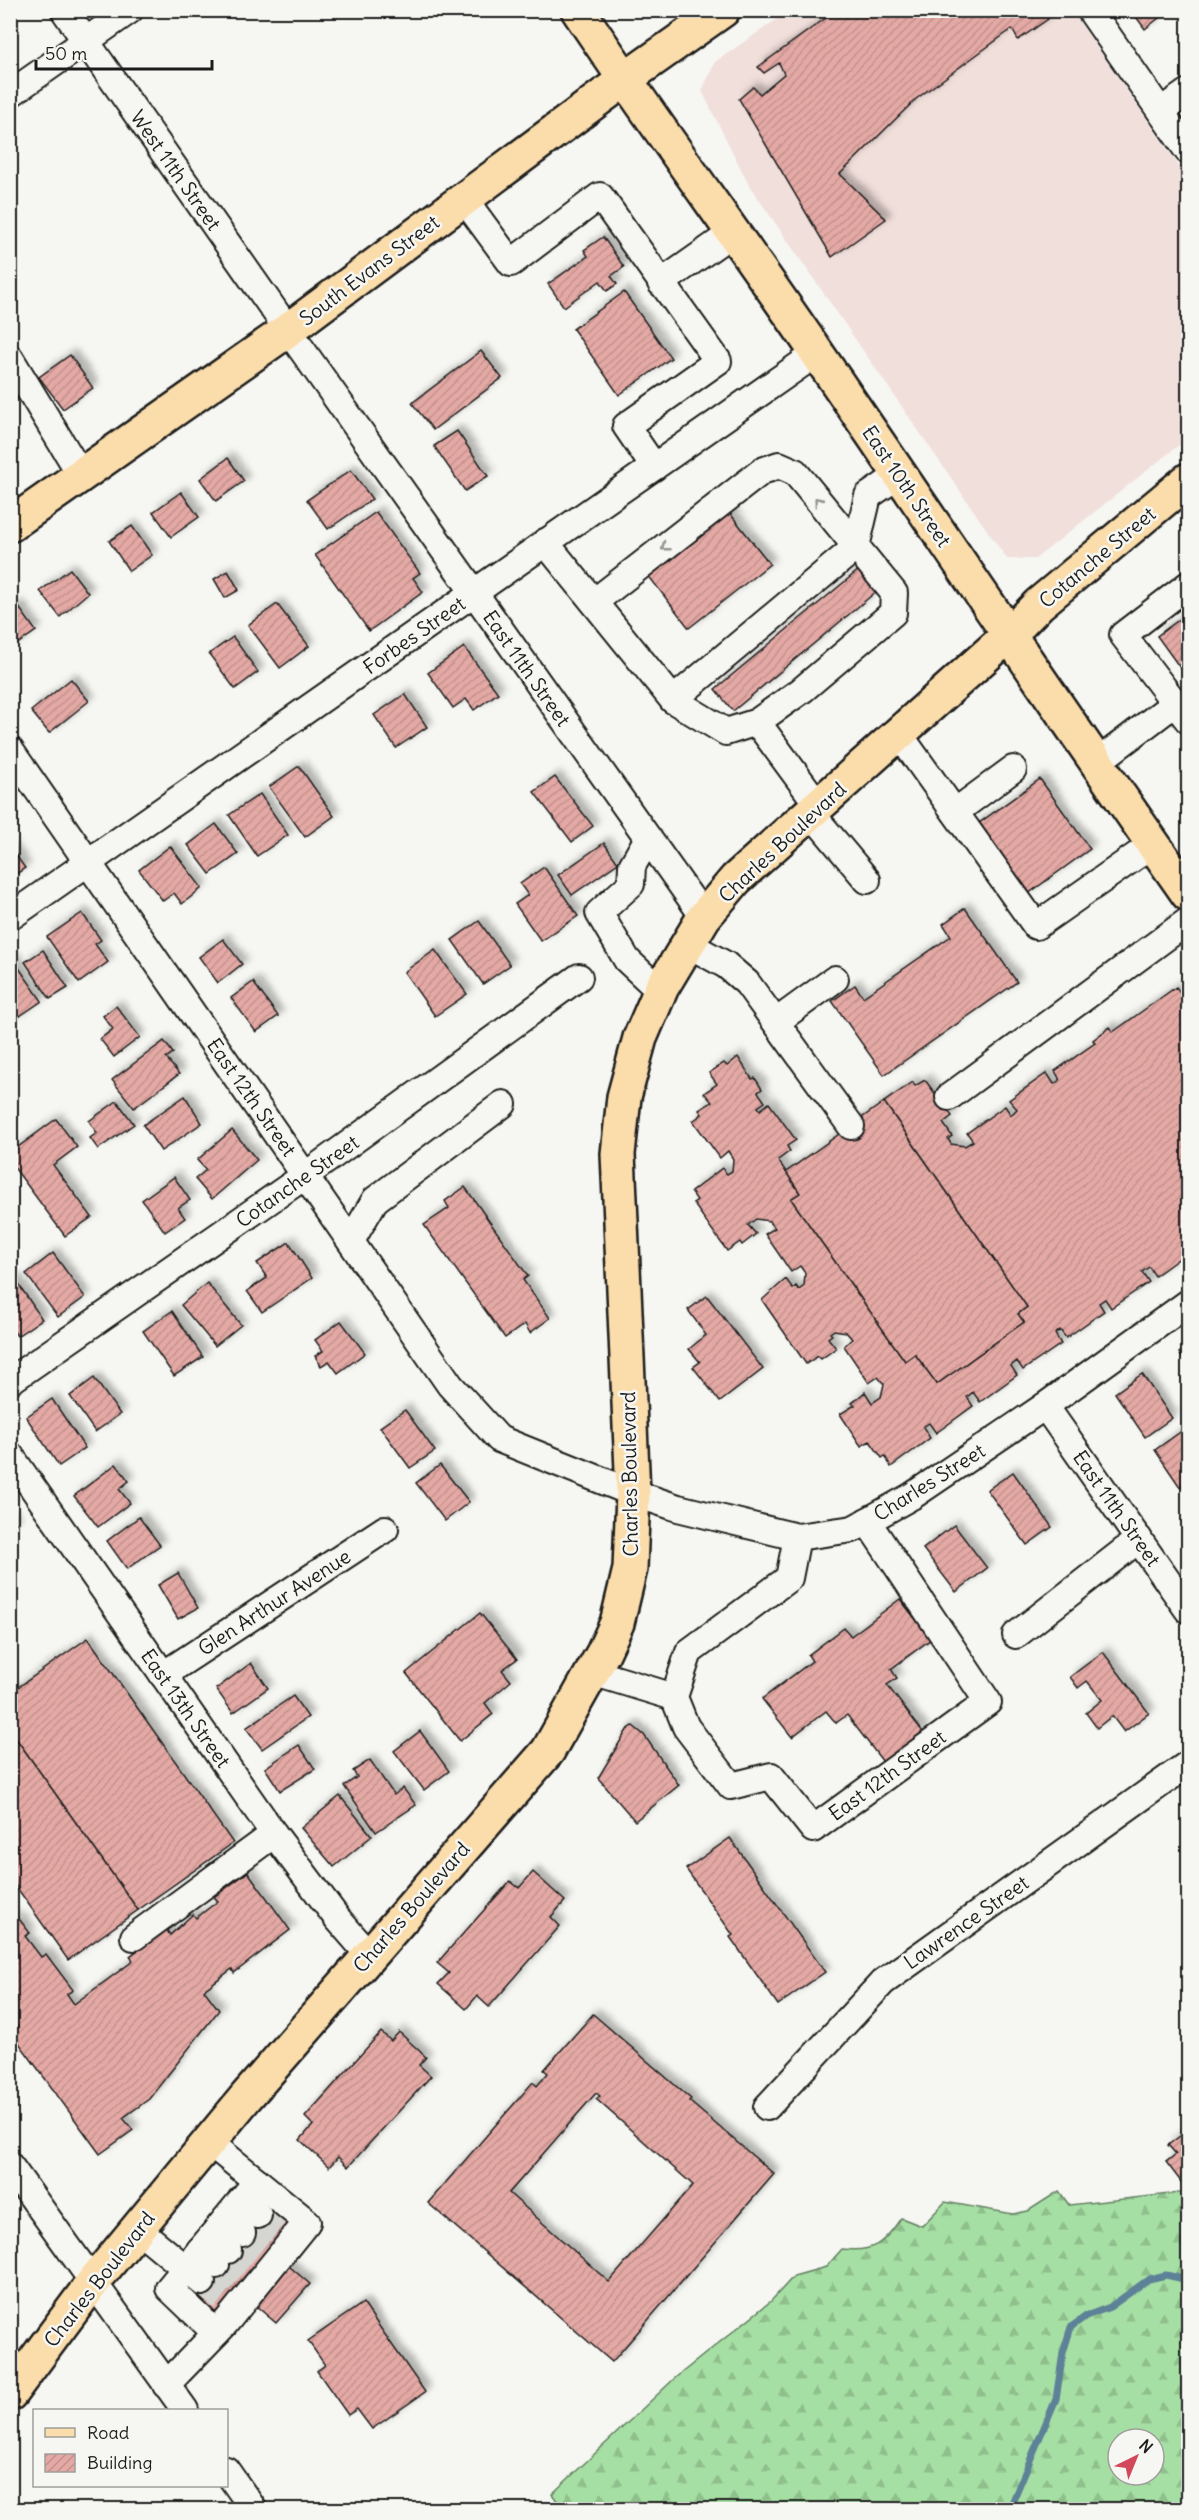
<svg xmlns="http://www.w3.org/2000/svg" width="1199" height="2520" viewBox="0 0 1199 2520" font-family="Delius,sans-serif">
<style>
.built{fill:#f1dfdb}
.forest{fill:url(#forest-firs);stroke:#617e60;stroke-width:1.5;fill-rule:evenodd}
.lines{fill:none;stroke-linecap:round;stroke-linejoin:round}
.stream{stroke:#5d8197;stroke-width:7}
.building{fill:url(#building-hatch);stroke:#1c1c1c;stroke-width:1.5;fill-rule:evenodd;filter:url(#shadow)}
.minor-tunnel{stroke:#d5d5d2;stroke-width:26;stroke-dasharray:26 13;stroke-linecap:butt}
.minor-casing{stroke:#1c1c1c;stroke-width:30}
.major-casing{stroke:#1c1c1c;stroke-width:38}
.minor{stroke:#f6f6f2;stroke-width:26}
.major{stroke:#fbddab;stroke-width:33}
.oneway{stroke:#949492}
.labels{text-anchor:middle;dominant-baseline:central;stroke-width:5;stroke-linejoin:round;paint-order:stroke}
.street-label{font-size:20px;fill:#1c1c1c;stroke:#f6f6f2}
</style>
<defs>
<pattern id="forest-firs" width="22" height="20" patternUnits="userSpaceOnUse" patternTransform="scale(1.5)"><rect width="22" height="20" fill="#a6dfa3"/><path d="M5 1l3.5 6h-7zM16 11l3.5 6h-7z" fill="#8ebf8c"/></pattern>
<pattern id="building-hatch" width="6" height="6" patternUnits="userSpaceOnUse" patternTransform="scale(1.5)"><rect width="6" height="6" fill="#e4a9a4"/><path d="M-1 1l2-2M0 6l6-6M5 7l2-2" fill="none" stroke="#c3918d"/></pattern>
<filter id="shadow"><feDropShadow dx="5.5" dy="-5.5" stdDeviation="3" flood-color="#0004"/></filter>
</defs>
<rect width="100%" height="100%" fill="#f6f6f2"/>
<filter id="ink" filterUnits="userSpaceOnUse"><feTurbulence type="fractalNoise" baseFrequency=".0167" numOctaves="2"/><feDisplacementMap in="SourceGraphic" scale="12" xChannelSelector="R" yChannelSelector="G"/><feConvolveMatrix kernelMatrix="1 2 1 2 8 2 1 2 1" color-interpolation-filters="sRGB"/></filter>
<g filter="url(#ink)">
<polygon class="built" points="789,11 1072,11 1188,179 1188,438 1035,559 1007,559 749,185 702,91 715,62"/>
<path class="forest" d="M1059,2191L1069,2205L1188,2192V2509L564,2510L552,2494L675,2378L771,2301L794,2276L826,2267L842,2249C874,2253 884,2243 901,2218L922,2226L945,2202L1013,2214L1028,2211ZM1118,2439H1154V2475H1118Z"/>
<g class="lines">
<polyline class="stream" points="1009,2510 1056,2399 1063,2353 1071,2327 1086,2316 1110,2307 1149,2279 1166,2275 1188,2280"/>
</g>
<g class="building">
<polygon points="837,10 1042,10 1048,19 1018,40 1012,29 916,99 840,174 886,219 832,257 739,99 753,87 760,94 784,74 779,63 764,73 758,67"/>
<polygon points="1131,10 1169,10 1145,29"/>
<polygon points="603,237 624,267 611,276 617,284 607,291 600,281 564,307 548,284 588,256 584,250"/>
<polygon points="624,292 671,358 619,395 573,329"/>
<polygon points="481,351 502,378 433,430 412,403"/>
<polygon points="70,355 93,388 63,409 39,377"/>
<polygon points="457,431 488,476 465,491 434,446"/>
<polygon points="228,458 244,481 216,501 200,479"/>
<polygon points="351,470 372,499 328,529 307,500"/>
<polygon points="181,492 199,517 171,537 153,512"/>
<polygon points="728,511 770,564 689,628 647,574"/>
<polygon points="376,512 420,573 413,578 423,592 369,631 315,555"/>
<polygon points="132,526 152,555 129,571 109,541"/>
<polygon points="70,569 88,593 60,617 40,591"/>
<polygon points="860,569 877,591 733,711 715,689"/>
<polygon points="228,571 239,590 225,598 214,579"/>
<polygon points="277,604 309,646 280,668 248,625"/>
<polygon points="18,606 36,631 10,649 10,611"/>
<polygon points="1188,613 1188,674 1186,676 1157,636"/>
<polygon points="233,637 258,672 235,689 209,654"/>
<polygon points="464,647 498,693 474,710 466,699 453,708 428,673"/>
<polygon points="71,679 89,701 49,733 31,711"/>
<polygon points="405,694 427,727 396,748 374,715"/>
<polygon points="299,766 334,816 305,837 269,787"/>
<polygon points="555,777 593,826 572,842 534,792"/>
<polygon points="1040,779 1090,849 1025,896 975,826"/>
<polygon points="260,794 288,835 257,856 229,815"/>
<polygon points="216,824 238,854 210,874 188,845"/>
<polygon points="604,843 618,863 572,895 558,875"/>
<polygon points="170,846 202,888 182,904 174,893 163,901 139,870"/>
<polygon points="10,847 25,868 10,878"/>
<polygon points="544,867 578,916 541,941 515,904 528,895 520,884"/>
<polygon points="965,908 1017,982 884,1075 832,1001 855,985 863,997 951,936 943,924"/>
<polygon points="82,913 101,940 95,944 108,962 79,983 47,937"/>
<polygon points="479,921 510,965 483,984 452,940"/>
<polygon points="223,939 242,964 218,983 199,957"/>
<polygon points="43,950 68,988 50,999 25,962"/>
<polygon points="435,950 467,994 435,1016 404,972"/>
<polygon points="12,958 42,1001 14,1020 10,1014 10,959"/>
<polygon points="253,982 278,1016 256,1032 231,998"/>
<polygon points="1176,987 1188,1005 1188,1240 1186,1242 1188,1252 1155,1276 1149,1267 1142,1272 1149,1282 1111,1308 1105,1299 1099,1303 1104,1311 1066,1338 1060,1330 1055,1334 1061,1344 1023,1370 1017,1361 1011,1366 1017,1375 980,1402 973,1392 967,1397 973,1406 936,1433 929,1423 923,1427 930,1438 891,1467 885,1456 882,1458 870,1441 861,1446 840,1414 855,1405 852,1403 865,1392 872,1403 881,1397 884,1384 878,1377 869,1383 844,1346 852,1339 846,1332 834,1330 830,1333 832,1335 828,1338 836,1348 821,1359 818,1356 806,1364 762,1300 786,1279 793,1289 796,1286 799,1290 804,1286 805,1273 800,1266 791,1272 765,1234 775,1228 769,1221 756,1219 748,1225 756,1234 742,1245 740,1242 727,1251 693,1203 697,1200 691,1192 722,1168 727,1174 732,1171 733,1159 728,1151 720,1158 693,1121 702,1114 699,1110 712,1102 704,1093 717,1084 709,1073 724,1063 727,1066 738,1057 752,1079 755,1078 762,1089 758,1092 765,1102 758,1107 760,1110 769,1103 796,1140 787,1146 790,1151 778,1160 800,1193 791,1199 905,1361 915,1354 937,1384 1024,1322 1018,1314 1027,1307 884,1102 913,1082 915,1086 925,1080 952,1116 943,1123 952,1136 948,1139 951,1144 965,1146 973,1141 967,1133 1005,1106 1011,1115 1017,1109 1009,1100 1047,1073 1054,1084 1060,1080 1055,1071 1095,1043 1093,1040 1110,1027 1113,1032"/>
<polygon points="116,1006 140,1037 114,1057 100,1039 113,1029 103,1016"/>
<polygon points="164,1041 173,1053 166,1058 179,1074 134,1108 112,1080"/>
<polygon points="185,1096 202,1123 161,1151 143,1125"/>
<polygon points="117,1101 134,1124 98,1149 90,1138 97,1133 89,1121"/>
<polygon points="884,1102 1027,1307 1018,1314 1024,1322 937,1384 915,1354 905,1361 791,1199 800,1193 786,1172"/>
<polygon points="56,1119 77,1147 53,1165 92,1217 65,1236 10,1162 10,1153"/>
<polygon points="232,1130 257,1160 212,1199 195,1179 206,1170 197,1160"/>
<polygon points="174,1177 190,1200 178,1208 185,1218 165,1232 142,1200"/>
<polygon points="465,1187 528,1276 523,1280 550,1318 530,1333 525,1324 505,1338 424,1225 449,1208 445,1201"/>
<polygon points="289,1242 312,1278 262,1312 247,1291 267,1278 257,1263"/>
<polygon points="53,1253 85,1297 58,1317 26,1274"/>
<polygon points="15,1279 42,1319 17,1336 10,1326 10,1282"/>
<polygon points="207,1283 241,1325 215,1346 181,1305"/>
<polygon points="707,1296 763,1369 720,1402 693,1367 700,1362 689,1349 706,1335 688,1310"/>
<polygon points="172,1311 203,1357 174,1376 143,1331"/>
<polygon points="341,1321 365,1353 338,1373 329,1361 321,1366 315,1356 323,1351 315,1340"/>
<polygon points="1188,1347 1188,1366 1179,1353"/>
<polygon points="1142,1374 1172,1418 1145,1437 1115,1393"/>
<polygon points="94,1378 120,1414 95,1432 70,1396"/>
<polygon points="52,1399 85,1448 59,1466 26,1417"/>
<polygon points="405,1410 435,1451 410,1468 380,1427"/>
<polygon points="1186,1428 1188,1431 1188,1481 1180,1487 1155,1450"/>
<polygon points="116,1464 129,1481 119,1489 130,1503 98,1527 74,1496"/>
<polygon points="440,1465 469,1502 445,1521 416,1483"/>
<polygon points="1013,1472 1052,1527 1027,1545 987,1490"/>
<polygon points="10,1515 16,1523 10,1527"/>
<polygon points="139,1517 160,1545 127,1569 107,1541"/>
<polygon points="954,1525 987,1568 956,1592 923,1549"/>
<polygon points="178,1573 198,1608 178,1619 158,1585"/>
<polygon points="900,1599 931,1639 891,1669 897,1678 887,1685 923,1732 883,1762 847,1715 836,1723 826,1711 792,1737 762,1699 812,1661 808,1655 844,1628 851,1636"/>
<polygon points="480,1613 517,1659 502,1670 511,1681 485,1703 493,1714 460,1741 406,1673"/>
<polygon points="88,1638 233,1843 138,1910 10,1730 10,1693"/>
<polygon points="1103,1652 1149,1713 1124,1732 1112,1716 1097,1728 1086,1713 1102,1700 1087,1681 1078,1688 1070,1677"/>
<polygon points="251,1663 268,1688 233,1713 216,1689"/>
<polygon points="293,1696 308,1717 262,1749 246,1728"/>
<polygon points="633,1726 644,1735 679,1785 635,1821 598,1778 627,1730"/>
<polygon points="10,1730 138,1910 68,1960 10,1878"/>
<polygon points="420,1731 449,1771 424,1790 394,1751"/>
<polygon points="299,1745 315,1769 280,1791 265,1768"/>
<polygon points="370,1760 394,1795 403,1788 416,1805 376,1832 344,1786 357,1777 353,1771"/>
<polygon points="340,1796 372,1836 334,1867 301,1828"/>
<polygon points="730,1838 825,1972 778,2005 730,1937 733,1935 686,1869"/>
<polygon points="248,1872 290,1930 234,1973 232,1969 204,1990 219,2010 149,2099 123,2118 133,2130 100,2154 11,2032 18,2027 10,2018 10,1915 16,1922 19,1919 30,1933 25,1936 41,1957 46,1954 73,1990 67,1994 74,2004 133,1961 130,1956 166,1929 170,1935 193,1914 196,1918 218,1901 214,1897"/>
<polygon points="533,1872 565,1901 551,1917 560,1926 489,2007 477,1996 466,2009 438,1984 449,1973 437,1963 510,1881 519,1888"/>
<path d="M593,2014L691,2099L689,2101L774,2174L612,2362L428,2203L533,2082L537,2086L548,2073L544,2070ZM596,2093L600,2096L596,2099L693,2185L609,2282L509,2193Z"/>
<polygon points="381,2032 391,2041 399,2032 426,2057 419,2065 431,2076 348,2167 338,2157 329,2167 300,2140 313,2125 305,2117"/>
<polygon points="1188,2130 1188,2191 1166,2162 1176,2154 1168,2145"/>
<polygon points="266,2205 294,2228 221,2317 192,2294"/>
<polygon points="283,2261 310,2284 276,2323 249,2300"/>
<polygon points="363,2303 425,2392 372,2429 357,2409 348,2415 317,2371 325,2365 308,2341"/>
</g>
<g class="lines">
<g class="minor-tunnel">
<polyline points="258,2215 286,2238"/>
<polyline points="242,2233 271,2257"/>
<polyline points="228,2250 257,2274"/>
<polyline points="216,2265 245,2288"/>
<polyline points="202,2282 231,2305"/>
</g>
<g class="minor-casing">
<g id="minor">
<polyline points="64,10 288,330 704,917"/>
<polyline points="1090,10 1188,151"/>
<polyline points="10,94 130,10"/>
<polyline points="1161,111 1188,92"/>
<polyline points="464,199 511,263 600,196 718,361 626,426 654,467"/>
<polyline points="661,283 732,233"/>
<polyline points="10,358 81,475"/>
<polyline points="545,542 673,700 726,732 757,722 819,806"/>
<polyline points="1188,585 1123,635 1188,720"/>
<polyline points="594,602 762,471 779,465 795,472 894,593 893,613 802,690 757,722"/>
<polyline points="673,700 856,547 868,496 899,475"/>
<polyline points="899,734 1036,926 1153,844"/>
<polyline points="10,750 450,1385 499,1439 633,1493 678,1508 797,1537 853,1529 912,1496 1045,1406 1188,1303"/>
<polyline points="1096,763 1175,703"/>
<polyline points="955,812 1013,769"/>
<polyline points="811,813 867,880"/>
<polyline points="648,838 632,866 631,884 599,913 627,960 660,991"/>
<polyline points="10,917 817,353"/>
<polyline points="686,943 726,965 747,983 851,1126"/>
<polyline points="776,1022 835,979"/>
<polyline points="949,1097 1188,921"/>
<polyline points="351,1241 375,1200 503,1104"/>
<polyline points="10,1381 306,1175 579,977"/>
<polyline points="1045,1406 1188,1610"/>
<polyline points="10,1455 274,1834 337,1918 369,1955"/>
<polyline points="797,1537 789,1578 689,1652 674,1697 686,1727 731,1786 771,1776 813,1829 988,1702 867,1521"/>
<polyline points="1016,1635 1139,1539"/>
<polyline points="592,1672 674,1697"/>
<polyline points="163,1675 385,1529"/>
<polyline points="134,1937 274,1834"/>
<polyline points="767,2107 883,1982 1188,1764"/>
<polyline points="10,2166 185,2410"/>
<polyline points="241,2200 258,2215"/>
<polyline points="225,2220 242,2233"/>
<polyline points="137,2228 202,2282"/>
<polyline points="212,2236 228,2250"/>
<polyline points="200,2250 216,2265"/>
<polyline points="216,2333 169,2288 257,2181"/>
<polyline points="166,2385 223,2326 307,2222 209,2142"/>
<polyline points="226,2470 254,2510"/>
</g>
</g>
<g class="major-casing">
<g id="major">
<path d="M578,10C656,127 740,240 819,356C942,536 1063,716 1188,894"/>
<polyline points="10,525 288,330 624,80 723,10"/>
<polyline points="10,2394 94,2281 246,2097 548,1751 603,1653 617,1623 630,1569 633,1493 618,1154 624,1097 640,1038 662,987 704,917 736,879 1009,635 1039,604 1188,480"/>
</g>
</g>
<use href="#minor" class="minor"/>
<use href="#major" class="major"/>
</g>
<defs><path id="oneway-chevron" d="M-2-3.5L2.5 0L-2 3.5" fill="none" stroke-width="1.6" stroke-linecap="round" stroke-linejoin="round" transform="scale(1.5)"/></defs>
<g class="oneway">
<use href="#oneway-chevron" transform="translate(818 501) rotate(-129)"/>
<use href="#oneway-chevron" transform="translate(665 547) rotate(142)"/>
</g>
</g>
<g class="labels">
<g class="street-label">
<text transform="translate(176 170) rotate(55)">West 11th Street</text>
<text transform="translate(369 270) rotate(-37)">South Evans Street</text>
<text transform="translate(907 486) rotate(56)">East 10th Street</text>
<text transform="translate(1097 557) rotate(-40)">Cotanche Street</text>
<text transform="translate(414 635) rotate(-35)">Forbes Street</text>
<text transform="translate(527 668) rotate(55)">East 11th Street</text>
<text transform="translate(782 842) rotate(-43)">Charles Boulevard</text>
<text transform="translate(252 1097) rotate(55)">East 12th Street</text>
<text transform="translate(297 1181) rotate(-35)">Cotanche Street</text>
<text transform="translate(629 1474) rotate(-91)">Charles Boulevard</text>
<text transform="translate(929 1482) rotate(-32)">Charles Street</text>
<text transform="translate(1117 1508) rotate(55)">East 11th Street</text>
<text transform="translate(274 1602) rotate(-33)">Glen Arthur Avenue</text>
<text transform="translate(186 1708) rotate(55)">East 13th Street</text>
<text transform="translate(887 1775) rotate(-36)">East 12th Street</text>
<text transform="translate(411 1907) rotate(-49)">Charles Boulevard</text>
<text transform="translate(966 1922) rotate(-35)">Lawrence Street</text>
<text transform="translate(99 2279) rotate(-52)">Charles Boulevard</text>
</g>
</g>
<rect width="1199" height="2520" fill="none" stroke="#f6f6f2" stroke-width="36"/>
<rect x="18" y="18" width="1163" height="2484" fill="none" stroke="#1c1c1c" stroke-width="2" filter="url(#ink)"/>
<rect x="33" y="2409" width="195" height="78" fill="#f6f6f2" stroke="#9f9f9c" stroke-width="1.5"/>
<rect x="45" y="2428" width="30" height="9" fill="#fbddab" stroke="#9f9f9c" stroke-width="1.5"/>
<text x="87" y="2439" font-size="18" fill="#1c1c1c">Road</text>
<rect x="45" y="2454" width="30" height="18" fill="url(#building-hatch)" stroke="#9f9f9c" stroke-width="1.5"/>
<text x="87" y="2469" font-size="18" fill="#1c1c1c">Building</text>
<g transform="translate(1136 2457) rotate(43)"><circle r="28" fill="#f6f6f2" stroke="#9f9f9c" stroke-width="1.5"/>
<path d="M0-4.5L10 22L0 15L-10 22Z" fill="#d1495b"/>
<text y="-9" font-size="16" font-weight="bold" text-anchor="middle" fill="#1c1c1c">N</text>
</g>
<path d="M36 60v9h176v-9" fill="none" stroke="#1c1c1c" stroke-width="3"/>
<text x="45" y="60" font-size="18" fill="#1c1c1c" stroke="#f6f6f2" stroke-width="4.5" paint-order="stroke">50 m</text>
</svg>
